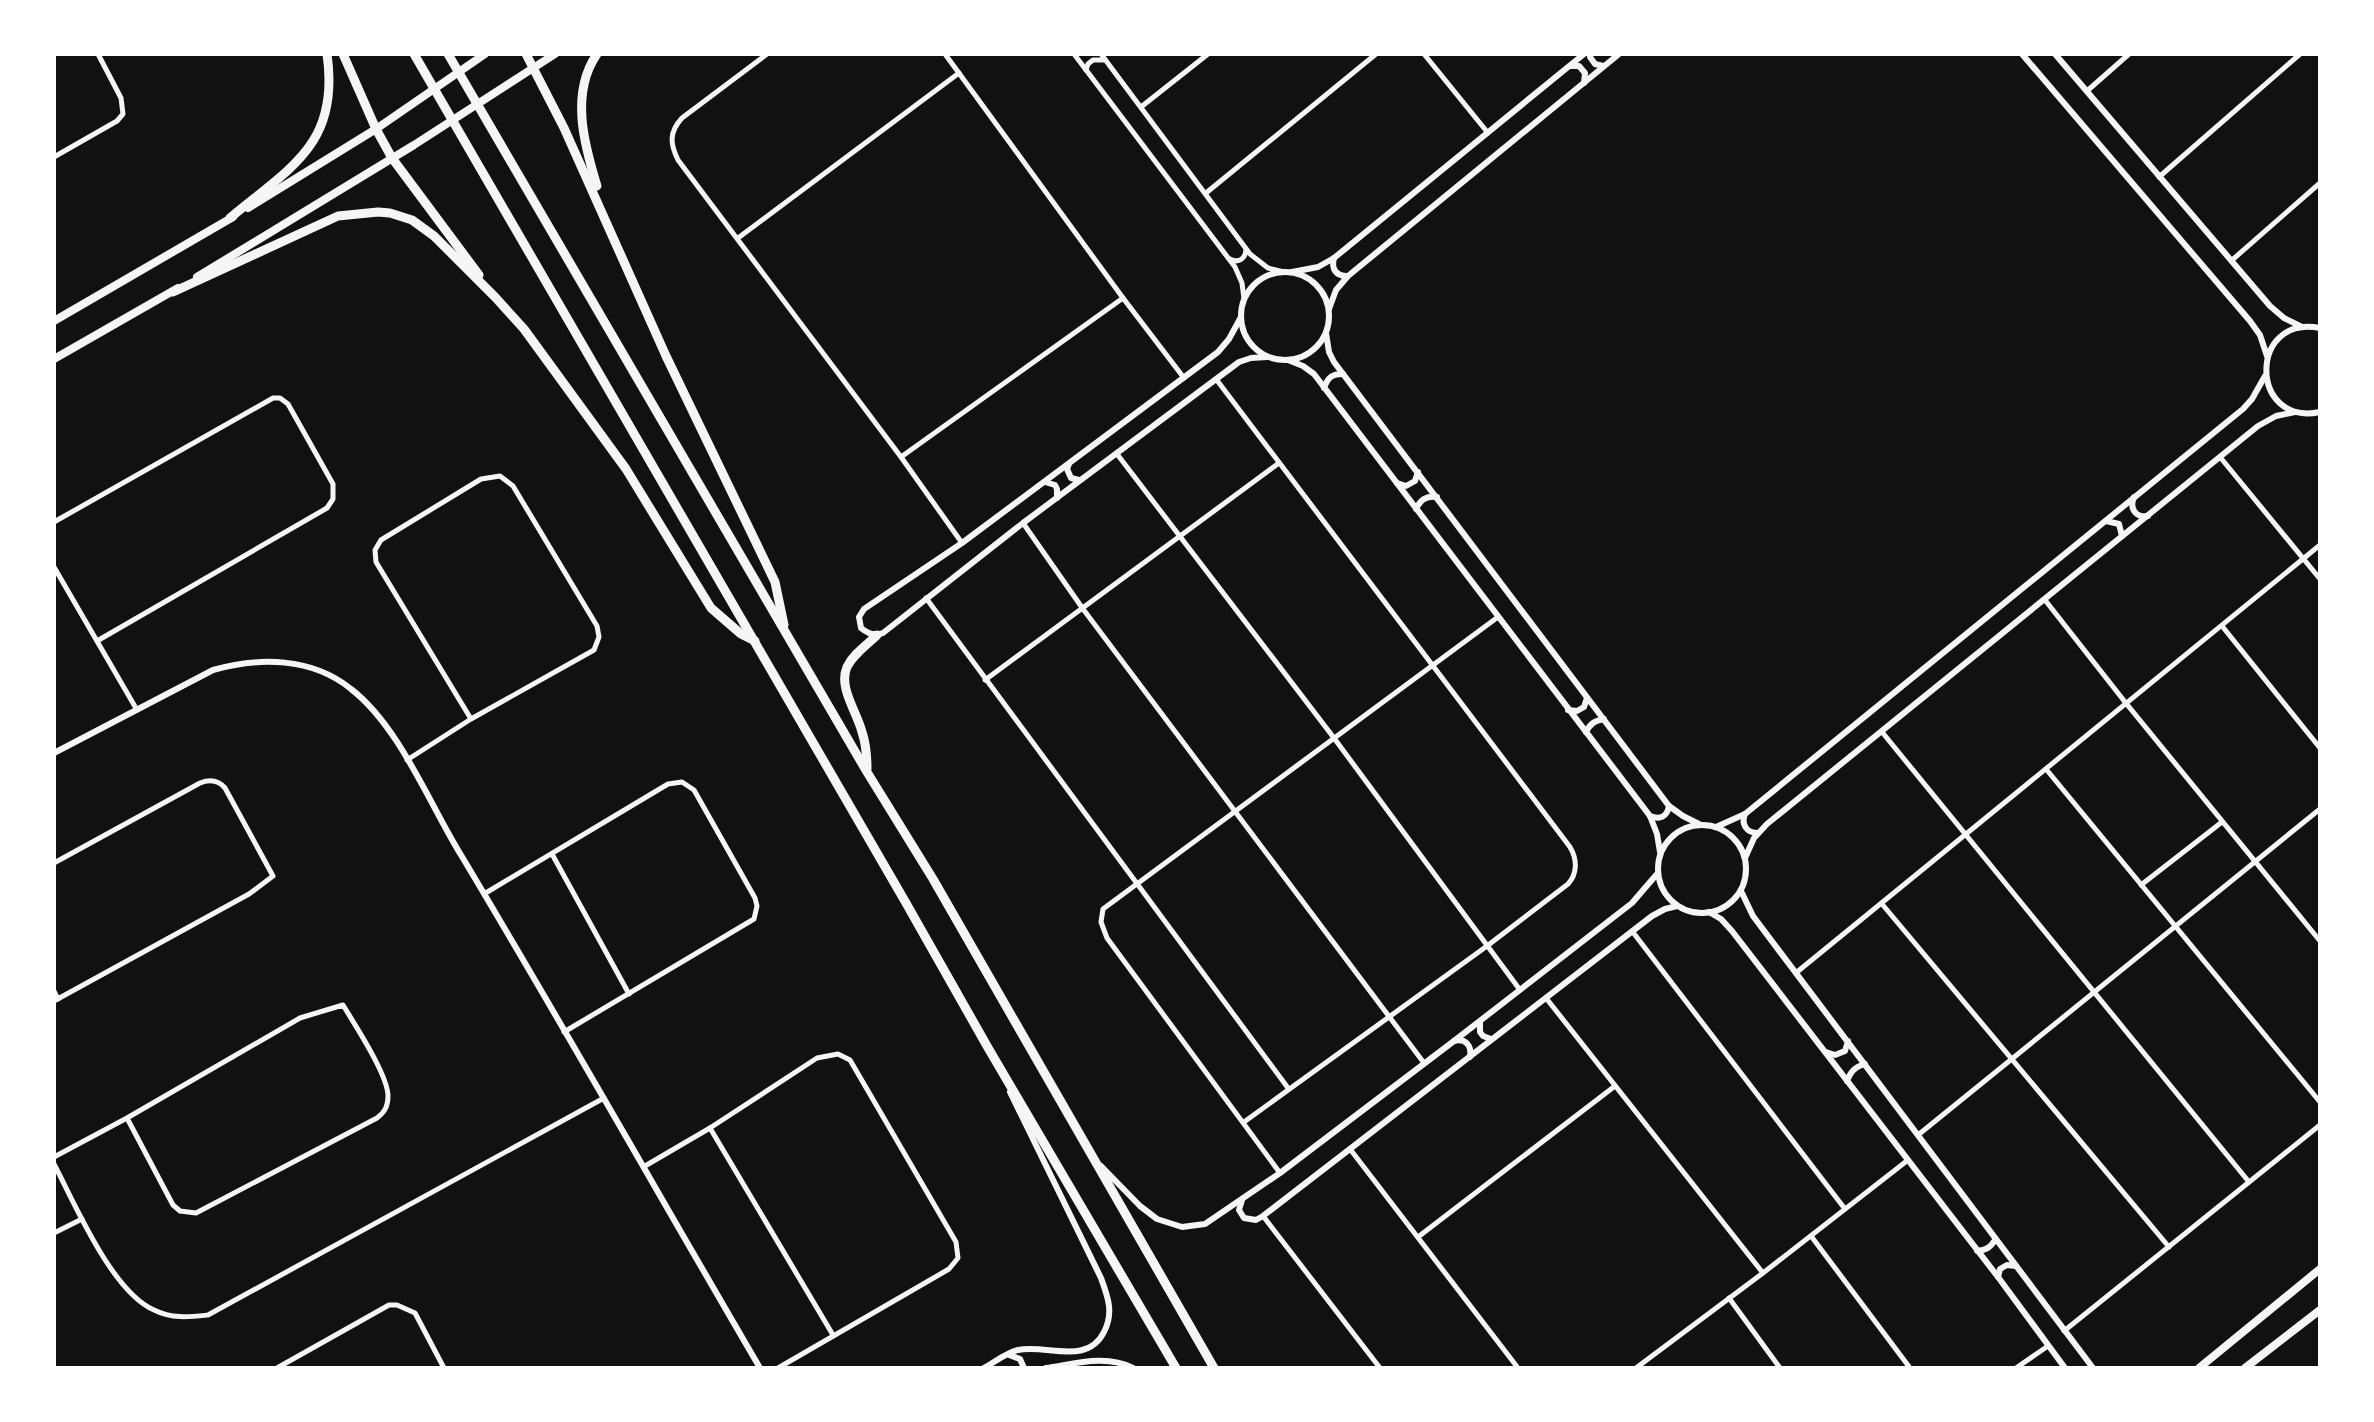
<svg xmlns="http://www.w3.org/2000/svg" width="2374" height="1422" viewBox="0 0 2374 1422" font-family="'Times New Roman',serif">
<style>
.lines{fill:none;stroke-linecap:round;stroke-linejoin:round}
.minor{stroke:#f5f5f5;stroke-width:5}
.tertiary{stroke:#f5f5f5;stroke-width:6}
.primary{stroke:#f5f5f5;stroke-width:8}
.motorway{stroke:#f5f5f5;stroke-width:9}
</style>
<rect width="100%" height="100%" fill="#111"/>
<g class="lines">
<g class="minor">
<path d="M767,54L682,118C669,132 670,144 678,160L901,457L962,543"/>
<polyline points="945,54 1123,298 1184,378"/>
<polyline points="1074,54 1235,267 1242,283 1244,299"/>
<polyline points="1101,54 1250,254 1268,268 1284,272"/>
<polyline points="1424,54 1488,133"/>
<polyline points="1086,70 1088,64 1093,60 1104,60"/>
<polyline points="2087,91 2129,54"/>
<polyline points="1141,107 1208,54"/>
<polyline points="54,157 117,121 123,114 121,98 98,54"/>
<polyline points="2159,177 2300,54"/>
<polyline points="1206,193 1376,54"/>
<polyline points="738,238 959,73"/>
<path d="M1230,259C1239,264 1246,258 1246,249"/>
<polyline points="2231,261 2320,183"/>
<path d="M1216,379L1570,847C1577,859 1578,873 1568,884L1487,946L1244,1122"/>
<polyline points="1117,454 1334,738 1520,990"/>
<polyline points="901,457 1123,298"/>
<polyline points="2220,457 2320,579"/>
<polyline points="54,522 273,398 280,398 288,404 333,484 333,499 327,508 97,641"/>
<polyline points="1023,523 1083,609 1424,1063"/>
<polyline points="54,567 137,710"/>
<polyline points="926,598 1288,1088"/>
<polyline points="2045,600 2125,702 2320,941"/>
<polyline points="2222,626 2320,748"/>
<polyline points="985,680 1279,463"/>
<polyline points="1882,732 2249,1182"/>
<polyline points="407,760 471,719 594,650 599,637 597,626 513,486 500,476 481,479 381,540 375,550 376,562 471,719"/>
<polyline points="2046,769 2320,1102"/>
<polyline points="552,854 629,994"/>
<path d="M54,863L200,783C210,779 218,780 225,788L273,876L249,894L54,1001"/>
<polyline points="2141,885 2222,822"/>
<polyline points="484,894 668,784 682,782 694,790 755,898 757,906 754,919 564,1032"/>
<polyline points="1882,904 2169,1247"/>
<polyline points="1632,931 1845,1209"/>
<polyline points="1797,972 2320,545"/>
<polyline points="54,991 58,999"/>
<polyline points="1546,998 1763,1273"/>
<polyline points="710,1128 833,1335"/>
<polyline points="1918,1135 2320,809"/>
<polyline points="1350,1149 1518,1368"/>
<path d="M54,1157L127,1118L300,1018L343,1005C355,1025 388,1075 388,1096C388,1106 385,1112 377,1118L196,1213L180,1211L173,1205L127,1118"/>
<path d="M54,1164C75,1204 112,1292 154,1310C172,1319 189,1317 208,1315L604,1098"/>
<polyline points="645,1166 710,1128 817,1058 838,1054 850,1060 956,1242 958,1258 949,1269 778,1368"/>
<polyline points="1280,1173 1107,938 1101,922 1103,909 1498,617"/>
<polyline points="1263,1216 1380,1368"/>
<polyline points="54,1233 82,1219"/>
<polyline points="1811,1236 1910,1368"/>
<polyline points="1418,1237 1615,1086"/>
<polyline points="1729,1298 1780,1368"/>
<polyline points="2064,1331 2320,1125"/>
<polyline points="277,1368 389,1305 397,1305 415,1313 444,1368"/>
<polyline points="1636,1368 1763,1273 1908,1160"/>
<polyline points="2016,1368 2048,1346"/>
</g>
<g class="tertiary">
<polyline points="1590,54 1590,57 1595,64 1603,66"/>
<polyline points="2022,54 2250,321 2260,335 2267,356"/>
<polyline points="2055,54 2270,306 2284,318 2302,327"/>
<polyline points="1570,66 1579,66 1585,73 1584,83"/>
<path d="M1334,258C1331,269 1336,276 1347,276"/>
<circle cx="1285" cy="316" r="44"/>
<polyline points="1292,272 1318,267 1334,258 1584,54"/>
<polyline points="1329,309 1336,290 1348,276 1619,54"/>
<path d="M1241,317L1229,339L1218,352L962,543L864,609L859,617L861,628C868,634 875,636 883,633L1023,523L1239,362L1251,358L1267,357"/>
<path d="M2320,328C2248,314 2249,427 2320,412"/>
<polyline points="1326,333 1329,352 1334,362 1669,806 1683,816 1699,824"/>
<polyline points="1288,360 1303,366 1314,374 1650,816 1657,834 1660,852"/>
<path d="M1324,388C1328,377 1332,374 1343,374"/>
<polyline points="1069,464 1067,469 1071,478 1079,480"/>
<polyline points="1045,482 1055,485 1057,489 1057,498"/>
<polyline points="1397,483 1406,486 1415,481 1418,472"/>
<path d="M2134,497C2129,509 2136,518 2148,516"/>
<path d="M1416,509C1421,499 1426,496 1437,497"/>
<polyline points="2106,521 2119,524 2122,536"/>
<polyline points="1568,710 1577,711 1584,707 1587,698"/>
<path d="M1586,732C1590,724 1594,721 1604,719"/>
<path d="M54,753L213,670C259,657 312,657 351,689C399,726 429,803 461,855C563,1025 660,1197 760,1368"/>
<path d="M1745,814C1741,824 1746,833 1758,833"/>
<path d="M1650,816C1660,820 1667,817 1669,806"/>
<circle cx="1702" cy="869" r="44"/>
<polyline points="1716,827 1745,814 2243,409 2252,399 2265,376"/>
<polyline points="1745,858 1754,838 1767,824 2258,426 2276,416 2295,412"/>
<polyline points="1741,891 1753,916 2093,1368"/>
<polyline points="1709,912 1721,919 1732,931 1998,1277 2065,1368"/>
<polyline points="1480,1022 1480,1032 1483,1036 1491,1039"/>
<path d="M1454,1041C1466,1038 1472,1046 1470,1057"/>
<polyline points="1826,1052 1835,1055 1845,1051 1848,1041"/>
<path d="M1847,1081C1851,1071 1855,1067 1865,1064"/>
<polyline points="1101,1166 1140,1206 1157,1219 1182,1227 1205,1224 1280,1173 1454,1041 1632,903 1657,874"/>
<polyline points="1242,1200 1239,1210 1244,1218 1256,1220 1263,1216 1652,916 1665,909 1677,906"/>
<path d="M1977,1251C1986,1250 1990,1248 1995,1240"/>
<polyline points="1998,1277 2000,1269 2007,1265 2016,1266"/>
<polyline points="1009,1355 1020,1359 1024,1368"/>
<path d="M984,1368C995,1362 1006,1353 1018,1350C1047,1344 1087,1366 1104,1332C1114,1313 1108,1297 1101,1278L1010,1092"/>
<path d="M1046,1368C1074,1364 1106,1354 1133,1368"/>
</g>
<g class="primary">
<polyline points="248,208 376,129 485,54"/>
<polyline points="197,277 414,145 555,54"/>
<polyline points="54,321 233,217"/>
<polyline points="54,359 178,288"/>
<polyline points="2199,1368 2320,1269"/>
<polyline points="2245,1368 2320,1310"/>
</g>
<g class="motorway">
<polyline points="343,54 376,129 392,158 479,275"/>
<polyline points="414,54 906,903 987,1046 1176,1368"/>
<polyline points="448,54 867,772 933,879 1214,1368"/>
<polyline points="526,54 564,128 666,356 775,582 784,625"/>
<path d="M597,186C584,144 570,93 597,54"/>
<path d="M230,218C291,167 340,144 327,54"/>
<polyline points="173,292 338,216 378,212 390,213 412,220 434,236 495,297 524,329 626,469 711,608 741,634 755,641"/>
<path d="M867,769C867,756 866,744 862,732C857,712 838,687 847,667C853,654 867,645 877,635"/>
</g>
</g>
<rect width="2374" height="1422" fill="none" stroke="#ffffff" stroke-width="112"/>
</svg>
